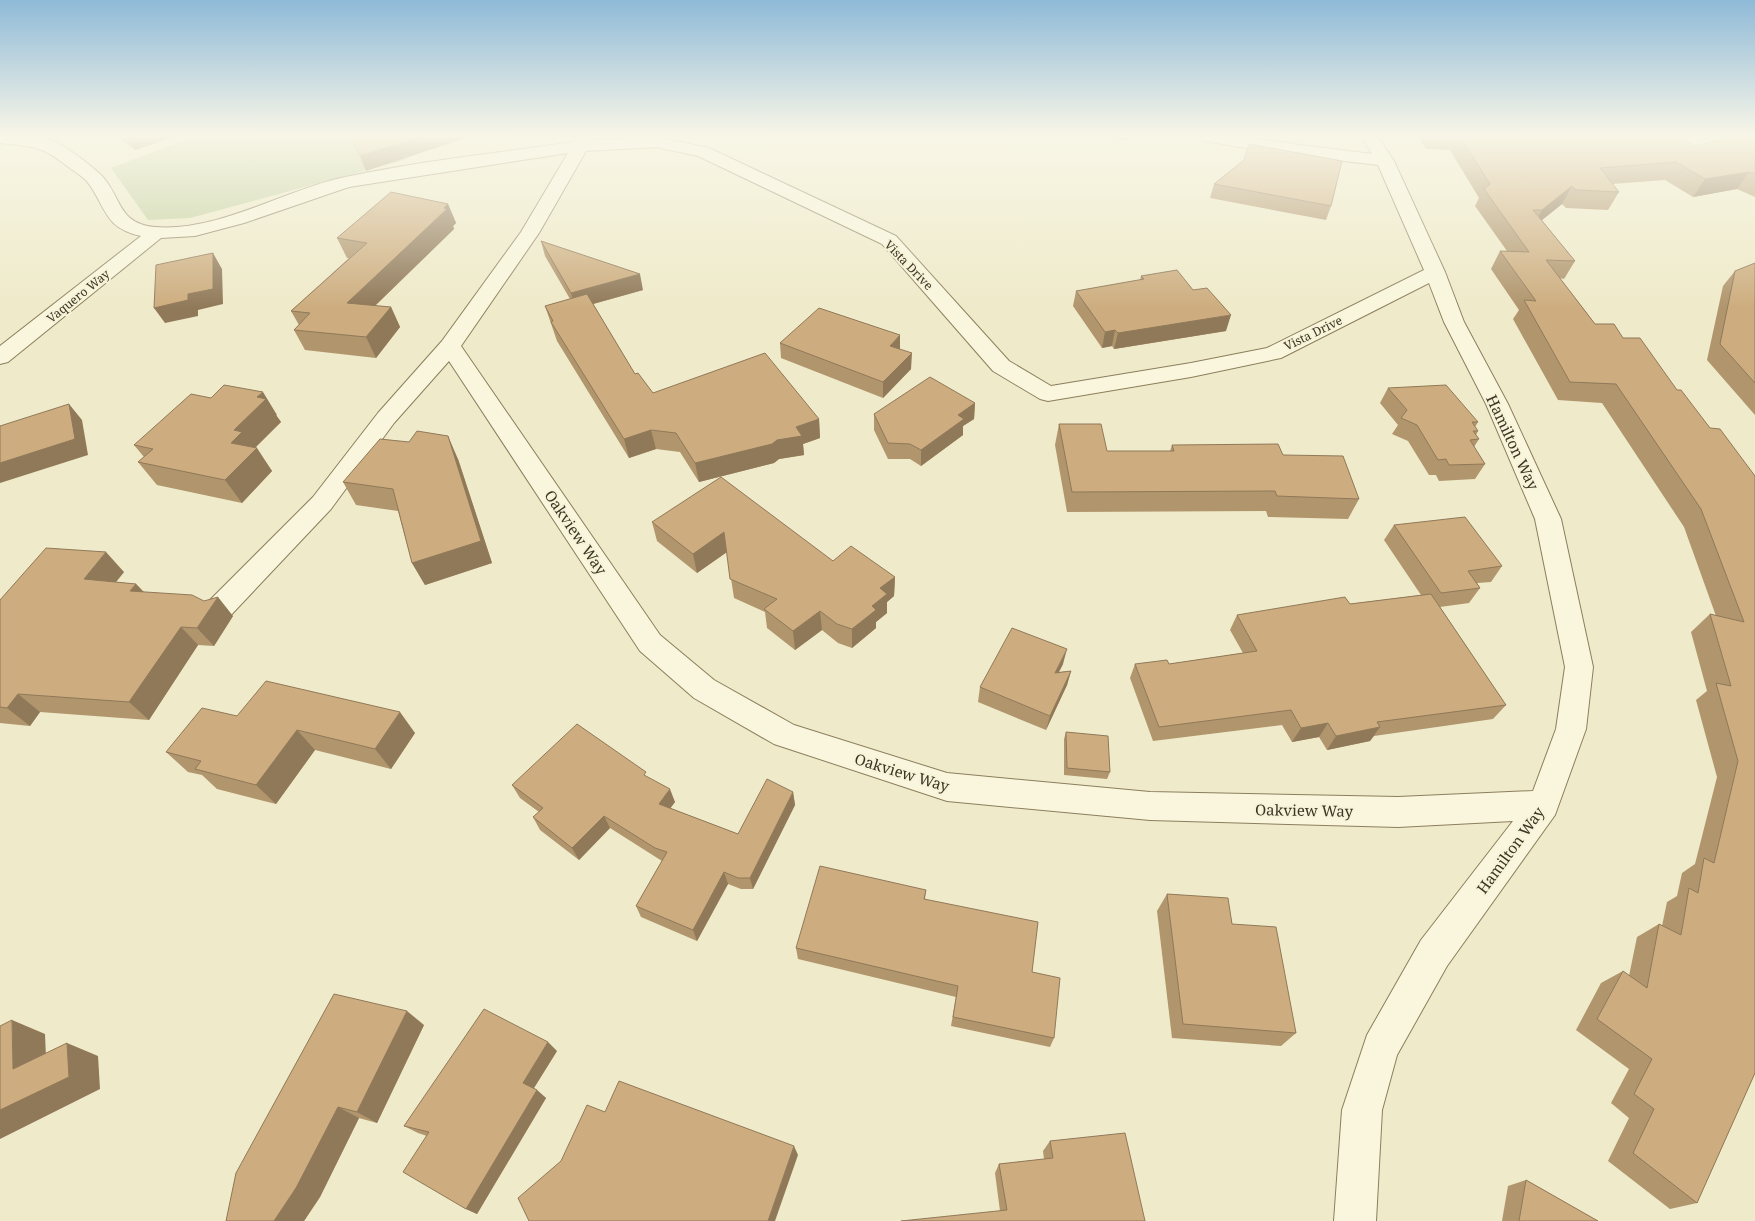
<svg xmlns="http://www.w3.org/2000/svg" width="1755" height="1221" viewBox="0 0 1755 1221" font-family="'Noto Serif',serif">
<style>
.green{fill:#c0ce9c}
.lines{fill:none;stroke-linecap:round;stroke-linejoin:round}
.minor-casing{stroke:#8c7e5d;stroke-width:2}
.minor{fill:#f9f6dd;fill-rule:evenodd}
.wall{fill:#b0956d}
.shaded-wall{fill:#907959}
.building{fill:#cdad7f;stroke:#907959}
.labels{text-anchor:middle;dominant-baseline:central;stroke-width:4;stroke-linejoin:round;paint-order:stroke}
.far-street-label{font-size:12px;fill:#3c3321;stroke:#f6f3d9}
.street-label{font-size:15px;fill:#3c3321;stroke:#f6f3d9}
</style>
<rect width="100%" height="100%" fill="#efeac9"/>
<polygon class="green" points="193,137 387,137 408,159 190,218 148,220 111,168"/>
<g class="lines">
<g class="minor-casing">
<path id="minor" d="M0,137C16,137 34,134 49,139C63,144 91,165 102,176C122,198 118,224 155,227C219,232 284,190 345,177C420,161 497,153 573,142L575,137H591L590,140L656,137L709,148L896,236L1009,361L1051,386L1191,363L1267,348L1424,270L1378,165L1275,153L1211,142L1205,141L1203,137H1239L1372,154L1362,137H1378L1394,161L1445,272L1464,322L1508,404L1561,519L1593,667L1586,729L1555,815L1447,966L1397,1055L1382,1110L1376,1221H1334L1342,1110L1367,1035L1421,940L1513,821L1398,827L1150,820L947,801L774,744L694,698L640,651L449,361L394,423L331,509L231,615L221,618L211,615L207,607L211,599L313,497L378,413L442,341L521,232L568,153L349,187L244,223L195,236L161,238L8,362L0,364V346L141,236C105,228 107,210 89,184C85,178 77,173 71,169C41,145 36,147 0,143ZM656,147L698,156L882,244L993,371L1040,399L1048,401L1191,377L1281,358L1429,283L1444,322L1486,404L1535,519L1565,667L1556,729L1533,791L1398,797L1150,792L947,773L794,725L714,680L660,635L461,346L539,233L586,151Z"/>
</g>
<use href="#minor" class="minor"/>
</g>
<g class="wall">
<polygon points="118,137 174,137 135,150"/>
<polygon points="1112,137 1129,137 1126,141"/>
<polygon points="1418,137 1499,137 1498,138 1624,138 1695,146 1755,137 1755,197 1737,189 1693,197 1665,180 1612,184 1619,192 1608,210 1566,208 1562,204 1542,220 1575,261 1564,279 1560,278 1595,324 1623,338 1677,390 1710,428 1755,476 1755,1073 1697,1203 1670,1209 1608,1161 1629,1118 1611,1103 1629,1069 1576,1030 1601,983 1623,971 1629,976 1637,937 1659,924 1662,926 1667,902 1677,896 1682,873 1695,864 1717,777 1696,700 1707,691 1691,632 1710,614 1716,616 1684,527 1602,403 1558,400 1513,319 1519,310 1491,269 1500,251 1507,251 1475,206 1479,198 1450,150 1426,149"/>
<polygon points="1244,160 1331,206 1326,220 1210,198 1214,184"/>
<polygon points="448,204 456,223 453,226 454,229 375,306 391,307 400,327 376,358 305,350 294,330 299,325 291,311 349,258 347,258 337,238"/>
<polygon points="541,241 643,290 593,304 635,374 653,393 819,419 820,438 803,444 804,455 779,459 774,463 699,482 680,452 656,449 629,458 557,341 545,306 570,299 545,256"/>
<polygon points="1755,263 1755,415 1707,360 1723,286 1735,271"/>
<polygon points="1141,276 1193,290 1226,331 1114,349 1112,346 1102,348 1073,306 1076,291 1140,280"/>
<polygon points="780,343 900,349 911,369 883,398 781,358"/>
<polygon points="1388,388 1478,422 1475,427 1478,431 1476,435 1479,439 1474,447 1485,464 1475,479 1439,481 1436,475 1429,475 1408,441 1392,434 1398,425 1380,403"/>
<polygon points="975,403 974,419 963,426 963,435 921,466 910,459 888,459 874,430 874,414"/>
<polygon points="276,415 281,422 255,447 272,471 242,503 157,485 138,462 144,457 134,445 277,415"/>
<polygon points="1059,424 1107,451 1170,451 1172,445 1283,455 1359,499 1348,519 1268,517 1266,511 1067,512 1055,445"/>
<polygon points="458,459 492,563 425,585 412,563 398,511 356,505 343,482"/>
<polygon points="652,522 833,561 895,577 894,596 887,602 887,613 876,622 876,628 852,648 838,643 822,630 795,650 767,628 765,612 734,598 727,552 697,573 657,541"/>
<polygon points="1394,525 1502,566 1491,582 1477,583 1480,588 1469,603 1440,607 1506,705 1493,719 1374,736 1370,741 1327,750 1319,737 1292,742 1282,725 1153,741 1130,678 1135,664 1169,664 1243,653 1230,630 1237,615 1350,604 1421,595 1384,540"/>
<polygon points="124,572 116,582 136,584 144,592 233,616 214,646 198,645 149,720 40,712 30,726 0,723 0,600"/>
<polygon points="1063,664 1059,672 1071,671 1067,685 1046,730 978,702 980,687"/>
<polygon points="237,716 415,733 391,769 315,750 276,804 217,789 202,775 188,772 166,752"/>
<polygon points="1066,732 1110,772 1107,779 1064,775 1064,739"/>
<polygon points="648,777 675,802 670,808 738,834 793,792 795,805 753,889 741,889 728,884 697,941 641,917 636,906 662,861 610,828 579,860 540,830 533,817 539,812 520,798 512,785"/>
<polygon points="926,890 925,899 1032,972 1054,1038 1050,1047 951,1026 956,997 798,959 796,948"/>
<polygon points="1167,894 1232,924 1296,1033 1281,1046 1172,1038 1157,911"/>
<polygon points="424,1025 377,1123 359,1118 320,1197 304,1221 226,1221 236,1173"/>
<polygon points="557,1051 534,1088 546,1098 477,1214 466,1209 427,1136 418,1133 404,1126"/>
<polygon points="1050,1141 1145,1221 1000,1211 995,1173 999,1164 1044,1159 1043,1151"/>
<polygon points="1526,1180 1598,1221 1502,1221 1508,1186"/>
</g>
<g class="shaded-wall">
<polygon points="127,137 174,137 135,150"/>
<polygon points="420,137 469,137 366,171 360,156"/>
<polygon points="1749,172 1737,189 1693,197 1705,179"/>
<polygon points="1572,186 1562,204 1532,228 1542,210"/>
<polygon points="448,204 456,223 453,226 454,229 357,323 347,303"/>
<polygon points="213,253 222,269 223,304 198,310 198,316 165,323 154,308 188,294"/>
<polygon points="640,274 643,290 575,309 571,293"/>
<polygon points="391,307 400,327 376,358 366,337"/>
<polygon points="1231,315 1226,331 1114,349 1118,333"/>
<polygon points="1115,330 1112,346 1102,348 1105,332"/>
<polygon points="900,335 900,351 890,346"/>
<polygon points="912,353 911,369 883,398 883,382"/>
<polygon points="263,392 277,415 276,415 281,422 254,449 257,448 272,471 242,503 225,480 231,443 234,430 257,397"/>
<polygon points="975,403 974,419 963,426 963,435 921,466 921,450 958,415"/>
<polygon points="69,404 82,420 88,455 0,483 0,463"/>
<polygon points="819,419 820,438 803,444 804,455 779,459 774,463 699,482 695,463"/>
<polygon points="651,430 656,449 629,458 624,439"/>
<polygon points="448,436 458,459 492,563 425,585 412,563"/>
<polygon points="724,532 727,552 697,573 693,554"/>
<polygon points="106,552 124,572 103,598 84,579"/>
<polygon points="895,577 894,596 887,602 887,613 876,622 876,628 852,648 852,629 872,606 880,588"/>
<polygon points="136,584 154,603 130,591"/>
<polygon points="218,597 233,616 214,646 197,628"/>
<polygon points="820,611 822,630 795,650 793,631"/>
<polygon points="181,627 198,645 149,720 129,702"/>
<polygon points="1067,649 1063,664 1051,687 1055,673"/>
<polygon points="1071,671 1067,685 1046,730 1050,716"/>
<polygon points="18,694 40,712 30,726 7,708"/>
<polygon points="400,712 415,733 391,769 375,749"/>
<polygon points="1328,723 1319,737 1292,742 1301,728"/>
<polygon points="1380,727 1370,741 1327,750 1336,736"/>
<polygon points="297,730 315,750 276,804 256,785"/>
<polygon points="670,789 675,802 664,817 659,804"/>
<polygon points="793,792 795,805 753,889 750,878"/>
<polygon points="604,816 610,828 579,860 572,848"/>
<polygon points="724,872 728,884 697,941 693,930"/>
<polygon points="407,1011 424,1025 377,1123 357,1112"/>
<polygon points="12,1020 45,1034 47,1081 13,1069"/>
<polygon points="548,1042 557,1051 532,1091 523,1083"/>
<polygon points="67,1043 98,1056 100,1089 0,1139 0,1110"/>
<polygon points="537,1090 546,1098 477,1214 466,1209"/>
<polygon points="338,1107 359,1118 320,1197 304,1221 274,1221"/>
<polygon points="794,1146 798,1155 775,1221 768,1221"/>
</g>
<g class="building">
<polygon points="361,137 420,137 360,156 353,141"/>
<polygon points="1460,137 1499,137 1498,138 1519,137 1623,137 1624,138 1630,137 1680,137 1695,146 1729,137 1755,137 1755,174 1749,172 1705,179 1676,162 1600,168 1619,192 1576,190 1572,186 1542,210 1533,210 1575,261 1546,260 1595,324 1614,324 1623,338 1640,338 1677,390 1681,390 1710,428 1720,429 1755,476 1755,1073 1697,1203 1633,1153 1654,1109 1634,1094 1652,1059 1597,1019 1623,971 1647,988 1659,924 1681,935 1689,888 1698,893 1704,858 1714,863 1738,761 1716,683 1731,686 1710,614 1744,622 1701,509 1616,384 1570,382 1524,300 1536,301 1500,251 1529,252 1484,189 1490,184"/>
<polygon points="1249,144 1342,161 1331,206 1214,184 1244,160"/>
<polygon points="391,192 448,204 444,208 447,209 347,303 391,307 366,337 294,330 310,313 291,311 367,243 337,238"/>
<polygon points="541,241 640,274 571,293"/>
<polygon points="213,253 213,289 188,294 188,300 154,308 156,265"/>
<polygon points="1755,263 1755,383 1720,344 1735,271"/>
<polygon points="1177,270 1193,290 1207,288 1231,315 1118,333 1115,330 1105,332 1076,291 1144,279 1141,276"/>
<polygon points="587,294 635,374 638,373 653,393 765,353 819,419 796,427 802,436 777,440 772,444 695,463 676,433 651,430 624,439 551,322 553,321 545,306"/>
<polygon points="819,308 900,335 890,346 912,353 883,382 780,343"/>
<polygon points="930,377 975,403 958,415 964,419 921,450 910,444 888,443 874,414"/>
<polygon points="224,385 263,392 257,397 266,399 234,430 242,432 231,443 257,448 225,480 138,462 153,449 134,445 191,394 211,398"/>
<polygon points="1446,385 1478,422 1472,422 1478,431 1473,431 1479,439 1470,440 1485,464 1449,465 1446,459 1438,460 1417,425 1401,418 1407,410 1388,388"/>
<polygon points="69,404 75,439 0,463 0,426"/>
<polygon points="1059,424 1101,424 1107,451 1174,451 1172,445 1278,444 1283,455 1343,456 1359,499 1277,496 1275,491 1072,492"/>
<polygon points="417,431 448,436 481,541 412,563 393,489 343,482 380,439 409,442"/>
<polygon points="721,477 833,561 851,546 895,577 880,588 887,594 872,606 876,610 852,629 837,624 820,611 793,631 764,609 777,599 730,579 724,532 693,554 652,522"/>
<polygon points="1465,517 1502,566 1468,571 1480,588 1441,593 1394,525"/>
<polygon points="46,548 106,552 84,579 136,584 130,591 192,595 204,601 218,597 197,628 181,627 129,702 18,694 7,708 0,707 0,600"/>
<polygon points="1431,594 1506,705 1377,722 1380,727 1336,736 1328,723 1301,728 1291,710 1159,727 1135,664 1167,660 1169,664 1257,651 1237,615 1345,597 1350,604"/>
<polygon points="1012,628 1067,649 1055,673 1071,671 1050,716 980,687"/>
<polygon points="266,681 400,712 375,749 297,730 256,785 195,769 201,761 166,752 202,708 237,716"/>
<polygon points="577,724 646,772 644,775 670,789 659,804 738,834 767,779 793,792 750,878 738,878 724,872 693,930 636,906 667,852 655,848 604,816 572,848 533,817 543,808 512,785"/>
<polygon points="1066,732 1108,736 1110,772 1067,768"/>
<polygon points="820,866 926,890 924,899 1038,922 1032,972 1060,978 1054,1038 953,1017 958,986 796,948"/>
<polygon points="1167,894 1228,898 1232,924 1276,927 1296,1033 1183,1024"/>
<polygon points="334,994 407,1011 357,1112 338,1107 296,1188 274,1221 226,1221 236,1173"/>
<polygon points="484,1009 548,1042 523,1083 537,1090 466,1209 403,1172 429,1132 404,1126"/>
<polygon points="12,1020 13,1069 67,1043 69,1077 0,1110 0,1026"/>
<polygon points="619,1081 794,1146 768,1221 529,1221 518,1198 561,1161 587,1105 605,1112"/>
<polygon points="1125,1133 1145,1221 901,1221 1007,1210 999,1164 1053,1158 1050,1141"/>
<polygon points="1526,1180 1598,1221 1519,1221"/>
</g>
<linearGradient id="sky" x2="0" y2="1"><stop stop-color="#8fbad8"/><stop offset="0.44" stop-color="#f8f6e7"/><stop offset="1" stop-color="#f8f6e7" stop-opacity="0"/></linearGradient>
<rect width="1755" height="308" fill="url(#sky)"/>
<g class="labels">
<g class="far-street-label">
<text transform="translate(909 265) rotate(46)">Vista Drive</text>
<text transform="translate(78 296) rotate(-39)">Vaquero Way</text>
<text transform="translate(1313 333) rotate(-26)">Vista Drive</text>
</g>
<g class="street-label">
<text transform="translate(1513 442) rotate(65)">Hamilton Way</text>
<text transform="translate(576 532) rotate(56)">Oakview Way</text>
<text transform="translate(902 772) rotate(17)">Oakview Way</text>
<text transform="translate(1304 810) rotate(1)">Oakview Way</text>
<text transform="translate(1510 850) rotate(-54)">Hamilton Way</text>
</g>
</g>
</svg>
